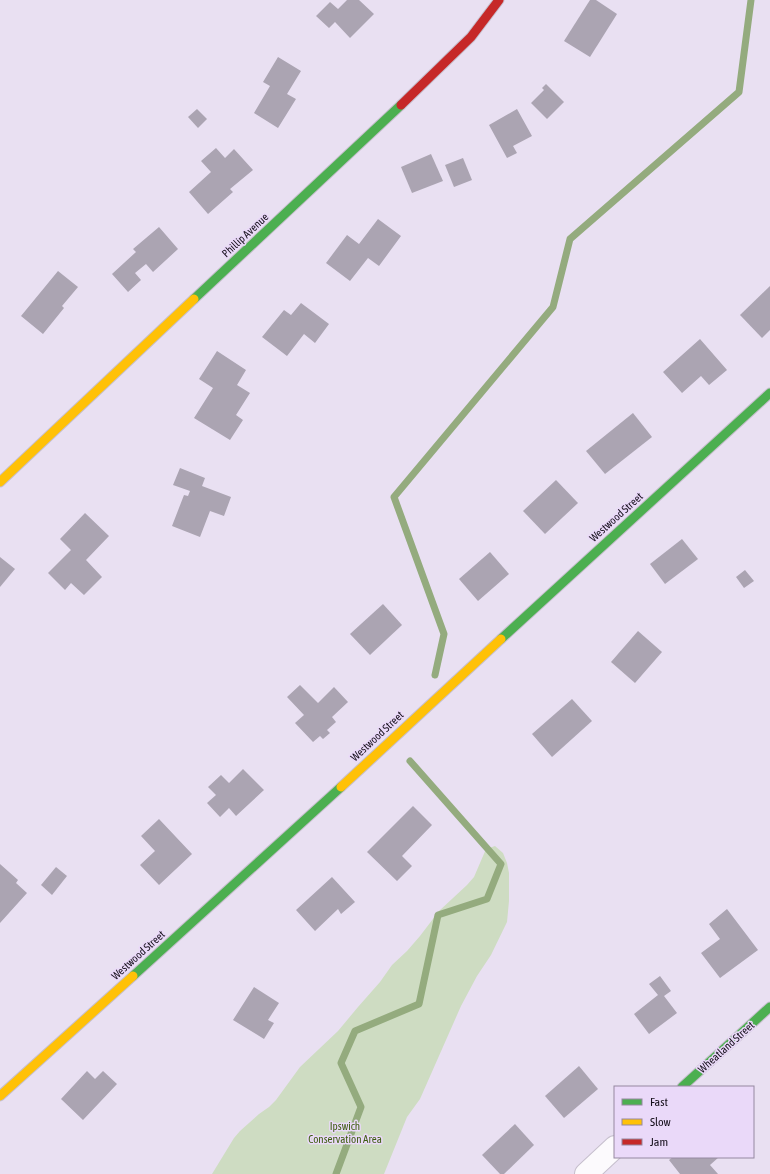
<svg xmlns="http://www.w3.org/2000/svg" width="770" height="1174" viewBox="0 0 770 1174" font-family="'Asap Condensed',sans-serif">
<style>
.green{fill:#cedcc2}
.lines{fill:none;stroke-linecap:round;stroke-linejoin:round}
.stream{stroke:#94ab7e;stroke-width:7}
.building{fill:#aba4b2}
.street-casing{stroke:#c6bfcd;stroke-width:24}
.fast-casing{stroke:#c6bfcd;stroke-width:11}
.slow-casing{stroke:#c6bfcd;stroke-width:11}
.jam-casing{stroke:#c6bfcd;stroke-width:11}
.street{stroke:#fcfafd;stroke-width:22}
.fast{stroke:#4caf50;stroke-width:9}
.slow{stroke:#ffc107;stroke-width:9}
.jam{stroke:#c62828;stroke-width:9}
.labels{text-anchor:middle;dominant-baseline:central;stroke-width:3;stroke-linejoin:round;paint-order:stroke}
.street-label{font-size:11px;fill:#150f1a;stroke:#ead9f9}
.park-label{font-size:11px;fill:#3c5d0e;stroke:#ead9f9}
</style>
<rect width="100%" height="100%" fill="#e9e0f2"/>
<polygon class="green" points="495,846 503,853 507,863 509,873 509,901 507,922 491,955 477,976 461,1006 420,1099 407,1117 384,1174 212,1174 234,1138 240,1131 259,1114 269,1107 276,1100 300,1067 338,1031 358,1007 380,982 392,965 407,951 420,936 439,911 467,885 474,877 486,849"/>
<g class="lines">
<g class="stream">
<polyline points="435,675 444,634 394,497 553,307 570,239 739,92 751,0"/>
<polyline points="336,1174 361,1107 341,1063 355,1031 419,1004 438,915 487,899 501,864 410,761"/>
</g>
</g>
<g class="building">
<polygon points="347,0 359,0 374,14 350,38 335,22 329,28 316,16 330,2 338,9"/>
<polygon points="590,0 596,0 617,14 590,57 564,41"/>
<polygon points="278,57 301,71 287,94 296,99 278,128 254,113 270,86 263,82"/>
<polygon points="546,84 564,102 547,119 531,103 544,90 542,88"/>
<polygon points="197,109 207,119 198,128 188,117"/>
<polygon points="517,109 532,136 513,146 517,153 507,158 489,125"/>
<polygon points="216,148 225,158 234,149 253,170 230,189 233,192 208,214 189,192 211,172 201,161"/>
<polygon points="431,154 443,181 412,193 401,167"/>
<polygon points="463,158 472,180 454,187 445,165"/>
<polygon points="378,219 401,236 379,266 368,258 350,281 326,263 347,235 359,244"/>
<polygon points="159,227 178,249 153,272 146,264 135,273 141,280 128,292 112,274 136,252 133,249"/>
<polygon points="58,271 78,287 62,306 64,308 43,334 21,316"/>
<polygon points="770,286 770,330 762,338 740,315"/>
<polygon points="301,303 329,324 315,343 304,334 287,356 262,337 284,310 291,315"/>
<polygon points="700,339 727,370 709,385 701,376 682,393 663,372"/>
<polygon points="217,351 246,370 237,385 250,393 236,415 243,420 230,440 194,418 213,388 199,379"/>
<polygon points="633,413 652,437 605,474 586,451"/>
<polygon points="180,468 205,478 202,486 231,497 224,516 210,511 200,537 172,526 184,495 188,496 190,491 173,485"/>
<polygon points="556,480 578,503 545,534 523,511"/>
<polygon points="85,513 109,536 86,560 102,577 84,595 71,583 65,590 48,573 71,550 60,539"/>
<polygon points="682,539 698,559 665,584 650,564"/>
<polygon points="490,552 509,574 478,601 459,579"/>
<polygon points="0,557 15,569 0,587"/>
<polygon points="745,570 754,581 744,588 736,577"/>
<polygon points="383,604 402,625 370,655 350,634"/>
<polygon points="638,631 662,652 635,683 611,662"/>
<polygon points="300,685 318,703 334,687 348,702 332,717 336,722 327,730 330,733 323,739 320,736 313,742 295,723 304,715 287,697"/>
<polygon points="572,699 592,721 552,757 532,734"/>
<polygon points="243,769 264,790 236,816 229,808 220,817 207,803 216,795 208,787 221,775 229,783"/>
<polygon points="413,806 432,825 402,856 412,866 397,881 367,852"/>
<polygon points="159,819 192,854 159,885 140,865 155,851 141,836"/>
<polygon points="0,864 18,880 16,883 27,893 0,923"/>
<polygon points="56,867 67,876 52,895 41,885"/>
<polygon points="332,877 355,902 341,914 338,909 315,931 296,910"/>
<polygon points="727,909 758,950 720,978 701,953 720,939 709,924"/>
<polygon points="660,976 671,991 664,996 677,1013 649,1034 634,1014 658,995 649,984"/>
<polygon points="254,987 279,1003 268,1020 274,1023 264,1039 233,1020"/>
<polygon points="579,1066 598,1089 564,1118 545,1096"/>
<polygon points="87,1071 95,1079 103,1071 117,1084 83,1120 61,1099"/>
<polygon points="515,1124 534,1145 504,1174 500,1174 482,1155"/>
<polygon points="673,1157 719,1157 710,1165 718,1174 680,1174 669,1160"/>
</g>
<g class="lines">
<g class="street-casing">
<polyline id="street" points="586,1174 615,1147"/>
</g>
<g class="fast-casing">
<g id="fast">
<polyline points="194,299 401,105"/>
<polyline points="501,639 770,393"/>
<polyline points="133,976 341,787"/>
<polyline points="682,1087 770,1007"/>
</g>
</g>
<g class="slow-casing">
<g id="slow">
<polyline points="0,482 194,299"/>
<polyline points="341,787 501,639"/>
<polyline points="0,1096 133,976"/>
</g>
</g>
<g class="jam-casing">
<polyline id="jam" points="401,105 471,37 499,0"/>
</g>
<use href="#street" class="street"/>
<use href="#fast" class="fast"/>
<use href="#slow" class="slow"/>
<use href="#jam" class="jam"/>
</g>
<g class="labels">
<g class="street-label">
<text transform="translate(245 235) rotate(-43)">Phillip Avenue</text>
<text transform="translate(616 517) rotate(-42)">Westwood Street</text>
<text transform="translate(377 736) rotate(-43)">Westwood Street</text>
<text transform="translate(138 955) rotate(-42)">Westwood Street</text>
<text transform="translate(726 1047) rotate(-42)">Wheatland Street</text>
</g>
<g class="park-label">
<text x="345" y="1126">Ipswich<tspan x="345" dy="13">Conservation Area</tspan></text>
</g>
</g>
<rect x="614" y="1086" width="140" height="72" fill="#ead9f9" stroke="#9588a0"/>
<rect x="622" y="1099" width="20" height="6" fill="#4caf50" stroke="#9588a0"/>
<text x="650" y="1106" font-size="12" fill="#150f1a">Fast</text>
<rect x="622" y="1119" width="20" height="6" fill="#ffc107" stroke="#9588a0"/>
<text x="650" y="1126" font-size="12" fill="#150f1a">Slow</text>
<rect x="622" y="1139" width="20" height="6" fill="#c62828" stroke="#9588a0"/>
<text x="650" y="1146" font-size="12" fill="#150f1a">Jam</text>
</svg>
